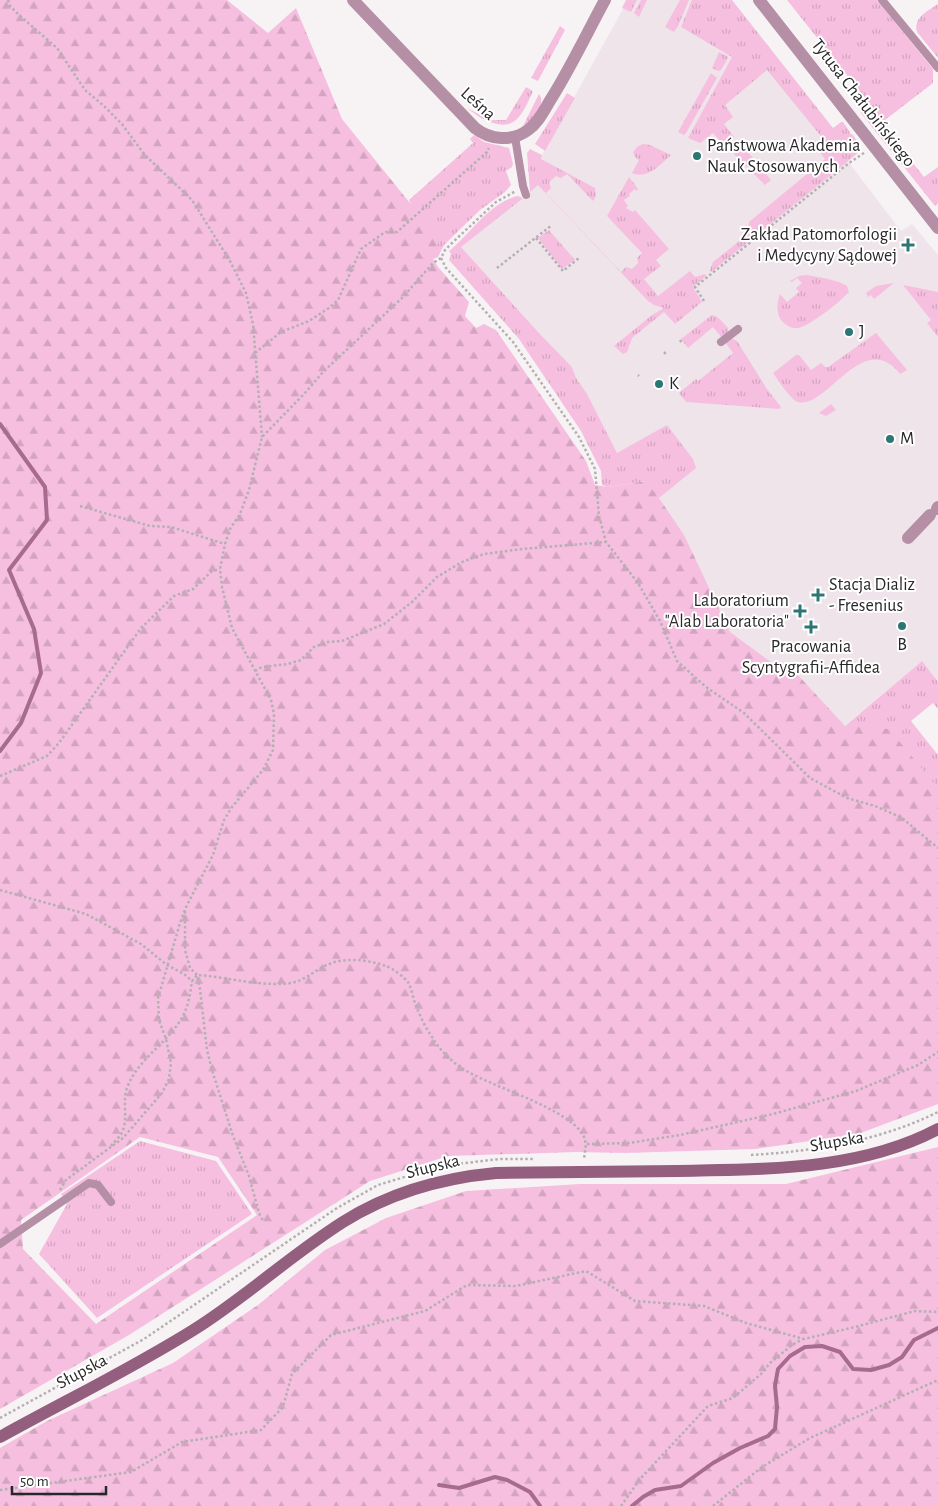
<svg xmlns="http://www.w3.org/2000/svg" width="938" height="1506" viewBox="0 0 938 1506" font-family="'Alegreya Sans',sans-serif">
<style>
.built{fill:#efe4ea}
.grass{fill:url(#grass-tufts)}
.forest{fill:url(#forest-firs);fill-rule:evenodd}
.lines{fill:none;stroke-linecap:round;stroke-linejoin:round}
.stream{stroke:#a76b90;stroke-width:4}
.path{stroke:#b3b0b2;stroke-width:2.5;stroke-dasharray:2.5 2.5;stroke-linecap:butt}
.lane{stroke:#b58fa5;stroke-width:8}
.street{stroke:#b58fa5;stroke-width:12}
.secondary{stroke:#945e7f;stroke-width:12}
.poi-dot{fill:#2c7674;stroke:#fff;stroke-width:2}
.labels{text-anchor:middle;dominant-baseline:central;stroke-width:4;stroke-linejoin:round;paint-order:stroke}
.street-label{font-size:18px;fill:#292829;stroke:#fff}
.poi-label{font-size:18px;fill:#292829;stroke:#fff;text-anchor:start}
</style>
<defs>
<pattern id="grass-tufts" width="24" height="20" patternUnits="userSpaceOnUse" patternTransform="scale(1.25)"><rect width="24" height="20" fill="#f6bfe0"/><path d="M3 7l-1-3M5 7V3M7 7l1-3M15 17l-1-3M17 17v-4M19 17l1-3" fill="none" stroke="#d3a4c0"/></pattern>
<pattern id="forest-firs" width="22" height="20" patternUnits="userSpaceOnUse" patternTransform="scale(1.25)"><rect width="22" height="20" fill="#f6bfe0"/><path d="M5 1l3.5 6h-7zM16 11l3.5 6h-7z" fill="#d3a4c0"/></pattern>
</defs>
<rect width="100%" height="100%" fill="#f7f3f5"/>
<polygon class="built" points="628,0 731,0 847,160 901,231 912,224 938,255 938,682 921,662 807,757 625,546 572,367 539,333 460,246 538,185 532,173"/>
<g class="grass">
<polygon points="626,0 637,0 631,12 622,8"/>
<polygon points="641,0 647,0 639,17 634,13"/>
<polygon points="680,0 689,0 678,26 674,32 665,27"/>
<path d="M692,0H732L833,128L841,122H843L850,132L849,133C856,135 859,145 858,153L711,272L710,270L713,262L747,235L749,222L825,159L816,147L824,140L767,70L725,105L733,117L724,124L734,137L724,145L713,133L700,143L688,138L732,57L681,27Z"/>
<polygon points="787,0 877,0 933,69 933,83 881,123 924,177 938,167 938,203 935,206 861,113 862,110 870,104"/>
<path d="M938,4V58L917,32C913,17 928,11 938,4Z"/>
<polygon points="560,26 565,30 538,81 531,78"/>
<polygon points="719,52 727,56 728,58 721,70 718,71 712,68"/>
<polygon points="711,73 717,78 686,133 684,135 678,132"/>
<path d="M526,87L533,91C529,100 524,112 517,119C503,133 479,118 467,108L490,120H506Z"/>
<polygon points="567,93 575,98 545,151 535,144"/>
<path d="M539,94C547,104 532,122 523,126Z"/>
<polygon points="474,135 484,142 509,148 513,164 512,167 506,171 511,185 505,192 480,210 444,245 438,257 433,259 409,200 473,143 470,139"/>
<path d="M643,144L650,145L671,155C661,164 647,180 632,173L639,160L635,157L633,152L638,146Z"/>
<polygon points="743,146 771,180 765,185 734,154"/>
<polygon points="530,149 542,155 541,159 595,188 596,196 593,201 567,174 561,178 556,176 549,182 551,188 546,193 621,272 626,267 632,269 638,263 637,258 642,253 607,216 629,177 638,189 636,191 635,189 629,194 630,196 624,200 628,206 626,208 633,212 635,210 669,249 656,260 661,266 644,279 658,296 690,271 695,277 705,274 706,276 693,287 702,302 675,324 664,312 632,338 627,352 623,354 614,346 652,315 664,308 654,305 648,301 538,185 530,192 527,153"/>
<path d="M517,196L521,197L522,199L461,247L539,333L572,367L576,378L587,394L617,453L667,425L693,459L696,468L659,498L645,481L607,487L602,485L601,471L581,431L519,339L449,260L451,254L449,251C471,233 488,204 517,196Z"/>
<polygon points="549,230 575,260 562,269 538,238"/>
<path d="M806,275L824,278L839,282L847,286L849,292C840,302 810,326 798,328C792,329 785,325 781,320C776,313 777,302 780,294L787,302L799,292L796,288L802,283L797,278L792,282L790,281L799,276Z"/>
<polygon points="894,283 874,299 871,295 868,297 866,293 876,286"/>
<polygon points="903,285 938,292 938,337 927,323 931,320"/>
<path d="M712,315C719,316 723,323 728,328V333L722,338L713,327L688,348L681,339Z"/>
<path d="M876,333L907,370L900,374C863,327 827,410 798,402C791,400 778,380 773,373L796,355H799L811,370L821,363L825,367H828Z"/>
<polygon points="731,338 737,341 767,389 781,407 779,409 686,402 679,393 696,379 698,381 733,353 725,342"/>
<polygon points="831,404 836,410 826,416 819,413"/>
<polygon points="922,661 938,682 938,709 933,703 911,721 938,755 938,790 890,749 845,726"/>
<polygon points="140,1141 216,1161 252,1214 97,1318 39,1254 67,1204 61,1194"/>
</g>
<g class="forest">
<path d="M0,0H227L268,33L296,8L342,119L439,239L433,259L438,267L469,302L465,316L476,328L484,324L496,330L586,461L595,485L608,487L646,481L659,498L684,535L730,632L779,668L797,674L845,726L889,729L938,788V1104L858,1134L755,1149L625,1153L576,1152L448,1156L370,1181L129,1335L0,1409ZM140,1137L218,1157L257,1215L96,1324L23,1249L21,1220Z"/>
<polygon points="938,1147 938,1506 0,1506 0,1448 47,1421 173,1363 258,1305 325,1250 386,1218 466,1191 580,1184 786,1184"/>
</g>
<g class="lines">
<g class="stream">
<polyline points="0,424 45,487 47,520 9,570 34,629 41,673 21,723 0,751"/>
<polyline points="439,1485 459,1488 495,1477 507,1480 530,1492 540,1506"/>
<polyline points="632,1506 643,1497 655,1490 681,1486 713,1463 740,1448 768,1436 775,1429 777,1407 775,1386 778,1369 790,1356 805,1347 822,1346 840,1352 853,1369 871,1370 889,1365 902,1357 914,1340 938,1328"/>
</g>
<g class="path">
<polyline points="8,0 10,6 19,15 57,48 85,90 104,106 122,124 144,154 192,200 230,261 246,293 253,324 262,437"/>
<polyline points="536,238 563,271 579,258"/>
<polyline points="441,258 446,268 513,342 579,437 595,469 599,516 606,542 638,583 660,621 677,661 706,687 744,713 810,778 847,798 875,806 902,818 938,848"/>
<polyline points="497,268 552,225"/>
<polyline points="704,301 695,287 849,163 864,153"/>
<polyline points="680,340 682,343"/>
<polyline points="664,352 667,355"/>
<polyline points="255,353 281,332 309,321 329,308 338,300 361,249 385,232 397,232 487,152 489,148"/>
<polyline points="638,375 639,376"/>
<polyline points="80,506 150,526 171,527 225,544"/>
<polyline points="255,671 262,667 288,664 301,660 314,647 328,642 342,641 384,624 412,602 437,577 462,562 484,554 522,549 606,542"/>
<polyline points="0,776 47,756 59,743 141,628 174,596 193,589 212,571 220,569"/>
<path d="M0,890L86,914L141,944L167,965L184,974L192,981L197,975C228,977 259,987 291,983C302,981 311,974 321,968C341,956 365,959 386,966C392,968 404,977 408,982C411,987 413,997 415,1003C419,1014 425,1027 432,1037C439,1049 449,1059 460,1067C489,1087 571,1108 584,1137C587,1144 585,1151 584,1159"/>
<polyline points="185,911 185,950 190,968 197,975 200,989 207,1050 212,1070 233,1136 249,1176 259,1213 263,1221"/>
<polyline points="587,1144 629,1143 680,1135 773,1114 856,1091 918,1065 938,1052"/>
<path d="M111,1146C115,1141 121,1136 123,1130C128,1117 122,1101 127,1088C138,1059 164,1046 180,1021C188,1009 190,995 192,981"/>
<path d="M751,1155C816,1151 879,1141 938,1112"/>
<polyline points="60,1190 66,1180 123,1138 162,1093 169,1079 171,1063 166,1039 159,1020 158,998 180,923 186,907 213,855 224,820 232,807 263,770 273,750 274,714 271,700 232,628 222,587 220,569 225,544 230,529 240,514 249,490 262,437 305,393 323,372 402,298 433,263 441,258 445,250 452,243 496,202 516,191"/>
<polyline points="0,1418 144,1339 337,1208 378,1185 441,1166 499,1159 533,1159"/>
<polyline points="0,1490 131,1472 182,1442 261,1430 283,1407 292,1374 331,1335 425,1311 467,1285 516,1286 586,1271 635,1301 704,1306 746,1323 804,1339 855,1327 915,1311 938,1312"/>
<polyline points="621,1506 640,1479 708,1406 733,1398 761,1374 770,1363 792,1345 803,1339"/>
<polyline points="713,1506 762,1467 810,1438 938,1380"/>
</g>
<g class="lane">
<polyline points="882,0 938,68"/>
<polyline points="515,137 523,186 526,195"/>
<polyline points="721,342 738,329"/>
<polyline points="0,1244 89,1183 98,1185 111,1202"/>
</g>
<g class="street">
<path d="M353,0L475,128C490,140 512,142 528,130C539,122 544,110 551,99C571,67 587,33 605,0"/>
<polyline points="759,0 938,228"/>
<polyline points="937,509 938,507"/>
<polyline points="908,538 930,515"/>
</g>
<path class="secondary" d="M0,1437C65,1401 133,1368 195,1329C247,1296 291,1255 343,1222C389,1193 442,1178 496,1173C557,1172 618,1172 678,1171C765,1169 859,1171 938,1129"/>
</g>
<g class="poi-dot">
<circle cx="697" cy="156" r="5"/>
<path d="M905.5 237.5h5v5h5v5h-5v5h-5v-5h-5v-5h5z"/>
<circle cx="849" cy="332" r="5"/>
<circle cx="659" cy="384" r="5"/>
<circle cx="890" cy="439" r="5"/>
<path d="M815.5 587.5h5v5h5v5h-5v5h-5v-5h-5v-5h5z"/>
<path d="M797.5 603.5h5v5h5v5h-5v5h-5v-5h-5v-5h5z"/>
<circle cx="902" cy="626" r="5"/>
<path d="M808.5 619.5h5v5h5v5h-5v5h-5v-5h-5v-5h5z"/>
</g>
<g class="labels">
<g class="street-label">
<text transform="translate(863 103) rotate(52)">Tytusa Chałubińskiego</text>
<text transform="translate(478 104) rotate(42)">Leśna</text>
<text transform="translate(837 1142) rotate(-10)">Słupska</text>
<text transform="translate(433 1167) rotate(-14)">Słupska</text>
<text transform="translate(82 1372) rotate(-28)">Słupska</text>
</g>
<g class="poi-label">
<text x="707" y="146">Państwowa Akademia<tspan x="707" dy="21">Nauk Stosowanych</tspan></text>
<text x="897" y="235" text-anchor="end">Zakład Patomorfologii<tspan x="897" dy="21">i Medycyny Sądowej</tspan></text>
<text x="859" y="332">J</text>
<text x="669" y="384">K</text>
<text x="900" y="439">M</text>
<text x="829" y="585">Stacja Dializ<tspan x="829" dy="21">- Fresenius</tspan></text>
<text x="789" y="601" text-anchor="end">Laboratorium<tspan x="789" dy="21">"Alab Laboratoria"</tspan></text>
<text x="902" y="645" text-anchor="middle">B</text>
<text x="811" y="647" text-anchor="middle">Pracowania<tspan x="811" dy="21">Scyntygrafii-Affidea</tspan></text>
</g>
</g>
<path d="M12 1486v8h94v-8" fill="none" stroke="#292829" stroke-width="2.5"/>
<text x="20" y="1486" font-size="15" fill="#292829" stroke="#ffffff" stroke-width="4" paint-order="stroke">50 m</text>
</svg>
